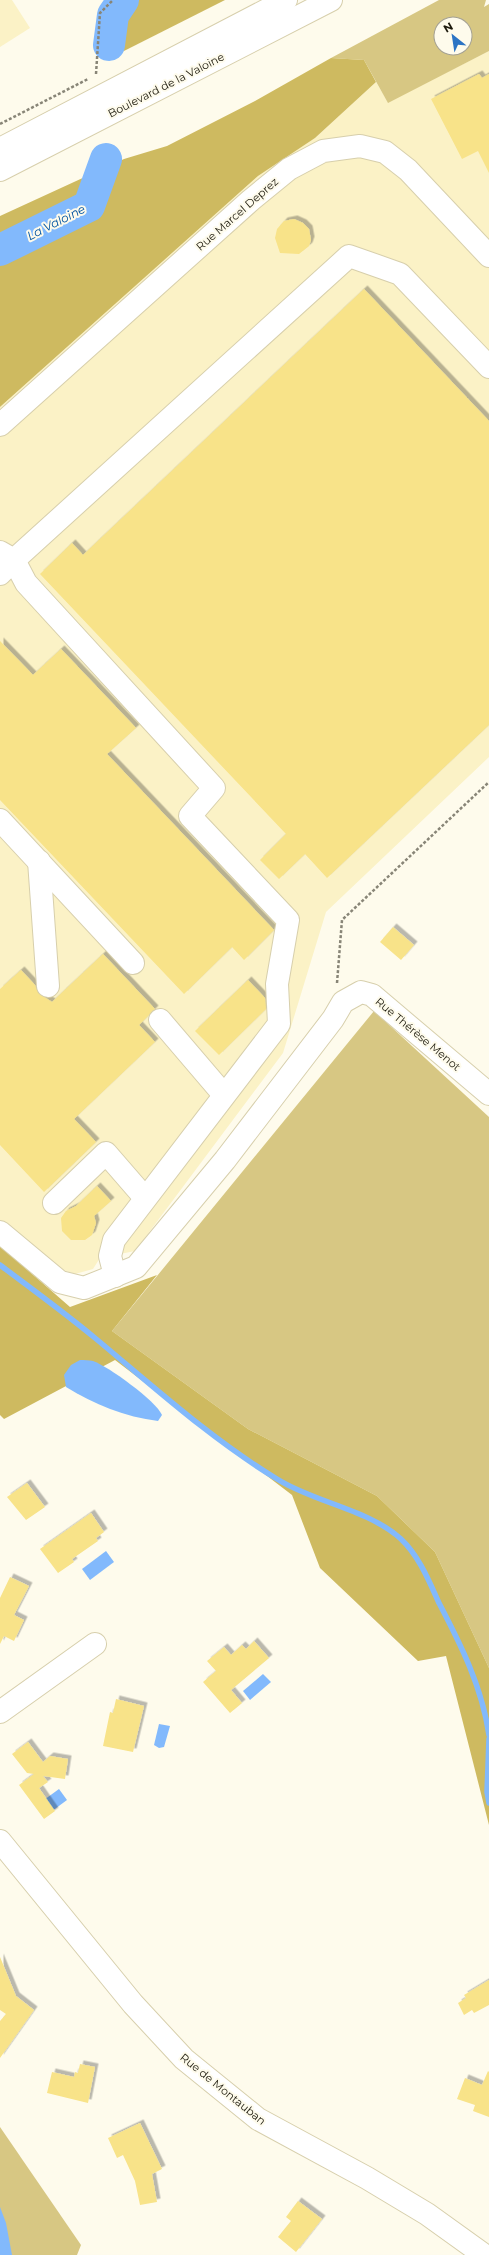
<svg xmlns="http://www.w3.org/2000/svg" width="489" height="2255" viewBox="0 0 489 2255" font-family="Montserrat,sans-serif">
<style>
.built{fill:#fbf2c6}
.green{fill:#d7c783;fill-rule:evenodd}
.forest{fill:#ceba60}
.water{fill:#82b9fc}
.lines{fill:none;stroke-linecap:round;stroke-linejoin:round}
.stream{stroke:#82b9fc;stroke-width:5.5}
.river{stroke:#82b9fc;stroke-width:32}
.building{fill:#f8e389;filter:url(#shadow)}
.minor-casing{stroke:#d7cfac;stroke-width:24}
.major-casing{stroke:#d7cfac;stroke-width:24}
.path{stroke:#888577;stroke-width:2.5;stroke-dasharray:3 2;stroke-linecap:butt}
.minor{stroke:#fff;stroke-width:22}
.major{stroke:#fff;stroke-width:22}
.labels{text-anchor:middle;dominant-baseline:central;stroke-width:4;stroke-linejoin:round;paint-order:stroke}
.street-label{font-size:11px;fill:#1d1a0d;stroke:#fefbec}
.water-label{font-size:12px;font-style:italic;fill:#0053a1;stroke:#fefbec}
</style>
<defs>
<filter id="shadow"><feDropShadow dx="3.5" dy="-3.5" stdDeviation="0" flood-color="#0004"/></filter>
</defs>
<rect width="100%" height="100%" fill="#fefbec"/>
<g class="built">
<polygon points="0,0 12,0 30,28 0,47"/>
<polygon points="489,51 489,757 326,912 283,1053 135,1251 100,1258 93,1269 75,1274 57,1268 0,1223 0,407 258,176 315,138 376,82 388,102"/>
</g>
<g class="green">
<path d="M439,0H486L484,7L489,4V51L388,103L364,60L331,58ZM441,24H465V48H441Z"/>
<polygon points="374,1011 489,1117 489,1668 435,1552 377,1496 248,1429 112,1331"/>
<polygon points="0,2127 81,2245 77,2255 0,2255"/>
</g>
<g class="forest">
<polygon points="108,0 225,0 120,53 99,40"/>
<polygon points="331,58 364,60 376,82 315,138 258,176 0,407 0,216 124,159 167,146 255,101"/>
<polygon points="0,1246 70,1307 157,1275 112,1331 248,1429 377,1496 435,1552 489,1668 489,1825 446,1656 418,1661 320,1568 292,1495 115,1360 4,1419 0,1415"/>
</g>
<g class="water">
<path d="M80,1360C84,1360 89,1360 93,1361C108,1366 156,1401 162,1415L158,1421C125,1417 94,1404 66,1387L64,1375L71,1365Z"/>
<polygon points="106,1551 114,1562 90,1580 82,1569"/>
<polygon points="263,1674 271,1682 250,1700 243,1691"/>
<polygon points="159,1724 170,1726 164,1747 159,1748 154,1745"/>
<polygon points="59,1789 67,1800 48,1814 37,1805"/>
<polygon points="0,2207 6,2223 12,2255 0,2255"/>
</g>
<g class="lines">
<g class="stream">
<path d="M0,1265C32,1289 65,1313 95,1338C154,1387 211,1439 277,1479C313,1502 370,1510 401,1539C419,1556 429,1581 439,1603C461,1645 482,1687 489,1735"/>
<polyline points="489,1739 487,1792 489,1803"/>
</g>
<g class="river">
<polyline points="109,45 113,15 123,0"/>
<polyline points="0,250 89,206 106,159"/>
</g>
</g>
<g class="building">
<polygon points="479,74 482,78 489,74 489,173 478,151 462,159 431,99"/>
<polygon points="294,219 303,223 309,229 311,240 309,246 299,254 280,253 275,238 277,229 284,221"/>
<polygon points="364,289 489,421 489,725 327,878 305,854 279,879 260,860 286,834 40,574 72,543 83,555"/>
<polygon points="0,641 33,675 61,649 136,728 107,754 274,930 244,960 232,947 184,994 0,800"/>
<polygon points="393,927 414,945 401,960 380,942"/>
<polygon points="103,954 155,1009 139,1025 155,1042 74,1119 96,1142 44,1192 0,1145 0,989 21,970 35,985 38,993 52,1002"/>
<polygon points="248,980 265,998 266,1009 219,1055 195,1031"/>
<polygon points="97,1186 111,1201 94,1216 96,1223 92,1235 85,1240 71,1240 62,1231 61,1218 66,1211 76,1206"/>
<polygon points="27,1483 45,1507 26,1520 7,1497"/>
<polygon points="91,1513 104,1532 96,1538 98,1541 72,1559 74,1562 58,1573 40,1549"/>
<polygon points="10,1577 29,1586 14,1615 24,1620 14,1641 4,1636 0,1644 0,1598"/>
<polygon points="254,1641 269,1658 231,1690 242,1703 230,1713 203,1682 216,1671 207,1661 224,1647 231,1655 242,1645 246,1649"/>
<polygon points="116,1699 144,1706 133,1752 103,1746 110,1712 113,1713"/>
<polygon points="28,1742 43,1762 50,1756 68,1759 65,1779 43,1776 48,1782 39,1788 55,1811 44,1819 19,1785 34,1774 27,1773 12,1754"/>
<polygon points="0,1957 16,1996 34,2010 0,2058 0,2021 6,2014 0,2010"/>
<polygon points="489,1980 489,2005 474,2013 472,2010 464,2015 458,2003 466,1998 464,1995"/>
<polygon points="80,2064 95,2067 88,2103 47,2093 52,2072 74,2077 75,2072 78,2073"/>
<polygon points="488,2071 489,2072 489,2117 473,2111 475,2105 457,2099 465,2078 482,2085"/>
<polygon points="140,2123 162,2169 152,2174 157,2202 140,2205 135,2181 123,2155 117,2158 108,2138"/>
<polygon points="298,2201 322,2219 296,2252 278,2237 291,2221 286,2217"/>
</g>
<g class="lines">
<g class="minor-casing">
<g id="minor">
<polyline points="0,425 251,200 289,169 323,151 360,146 385,152 408,170 489,256"/>
<polyline points="0,552 14,560 349,256 400,274 489,367"/>
<polyline points="0,574 14,560 26,583 214,788 190,816 288,920 277,984 279,1024 114,1240 110,1256 115,1276"/>
<polyline points="0,820 133,963"/>
<polyline points="39,861 48,986"/>
<polyline points="160,1020 224,1095"/>
<polyline points="54,1203 106,1153 145,1198"/>
<polyline points="0,1232 60,1282 84,1288 136,1267 225,1160 333,1019 343,1002 361,992 372,995 489,1094"/>
<polyline points="0,1712 95,1644"/>
<polyline points="0,1841 133,2004 184,2059 258,2119 367,2178 427,2214 484,2255"/>
</g>
</g>
<g class="major-casing">
<g id="major">
<polyline points="0,149 286,0"/>
<polyline points="0,170 331,0"/>
</g>
</g>
<g class="path">
<polyline points="96,74 100,13 113,0"/>
<polyline points="0,124 88,79"/>
<polyline points="337,983 342,920 489,782"/>
</g>
<use href="#minor" class="minor"/>
<use href="#major" class="major"/>
</g>
<g class="labels">
<g class="street-label">
<text transform="translate(166 85) rotate(-27)">Boulevard de la Valoine</text>
<text transform="translate(237 214) rotate(-41)">Rue Marcel Deprez</text>
<text transform="translate(418 1034) rotate(40)">Rue Thérèse Menot</text>
<text transform="translate(223 2089) rotate(39)">Rue de Montauban</text>
</g>
<g class="water-label">
<text transform="translate(56 222) rotate(-27)">La Valoine</text>
</g>
</g>
<g transform="translate(453 36) rotate(330)"><circle r="19" fill="#fefbec" stroke="#a4a193"/>
<path d="M0-3L7 15L0 10L-7 15Z" fill="#2c74c4"/>
<text y="-6" font-size="11" font-weight="bold" text-anchor="middle" fill="#1d1a0d">N</text>
</g>
</svg>
